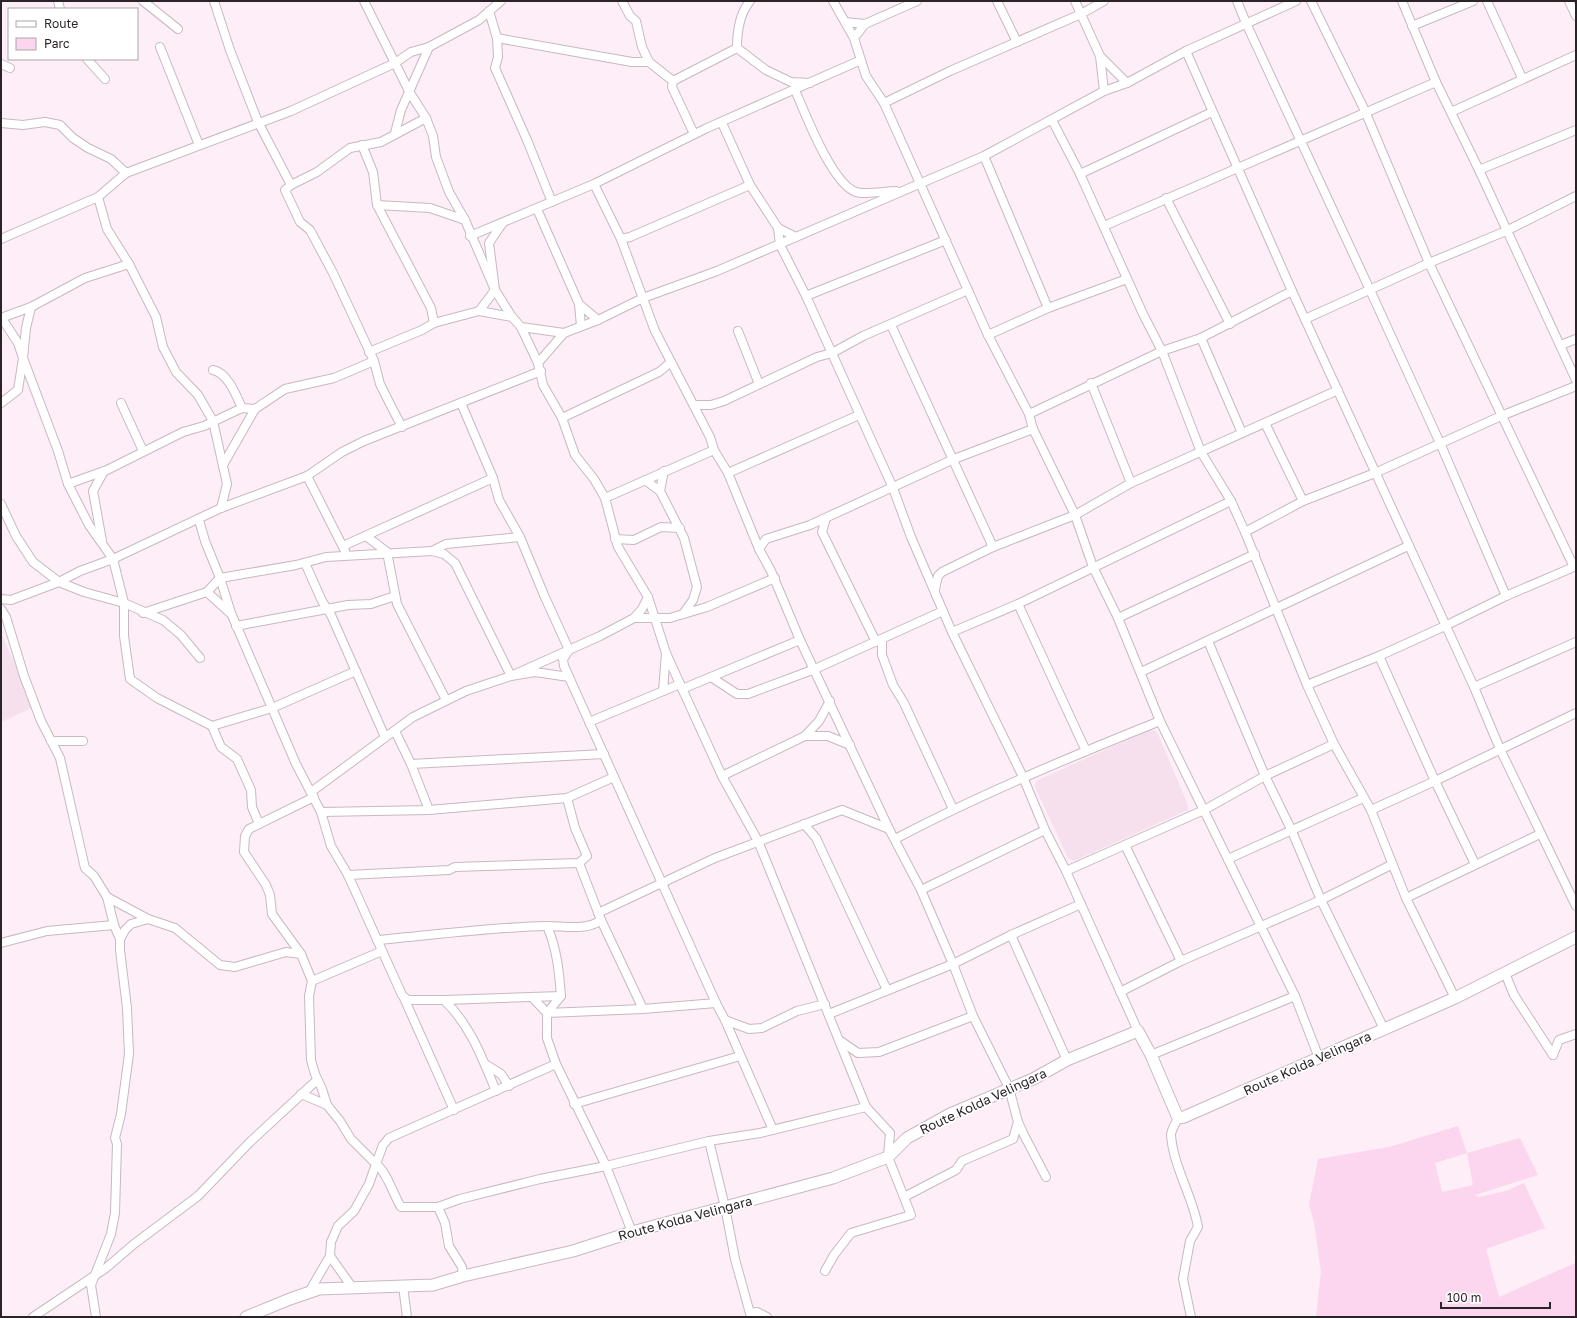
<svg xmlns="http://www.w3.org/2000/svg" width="1577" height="1318" viewBox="0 0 1577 1318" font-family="'Golos Text',sans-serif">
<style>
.built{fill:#f6e0ed}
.green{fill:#fbd6ee;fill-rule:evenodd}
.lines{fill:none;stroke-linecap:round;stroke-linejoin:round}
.street-casing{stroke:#c7b8c1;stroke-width:10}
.secondary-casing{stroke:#c7b8c1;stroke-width:13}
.street{stroke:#fff;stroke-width:8}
.secondary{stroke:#fff;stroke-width:11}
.labels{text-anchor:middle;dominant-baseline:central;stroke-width:3.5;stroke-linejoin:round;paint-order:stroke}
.street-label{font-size:13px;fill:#2a2428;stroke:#fff}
</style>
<rect width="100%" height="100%" fill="#fdeef7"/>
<g class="built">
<polygon points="1,633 34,707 1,722"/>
<polygon points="1151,729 1157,732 1188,805 1188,810 1074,861 1068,858 1035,787 1036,781"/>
</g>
<path class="green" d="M1458,1126L1467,1153L1520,1138L1538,1175L1475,1195L1479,1197L1506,1191L1524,1183L1545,1228L1486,1249L1499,1297L1575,1263L1576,1317H1316L1321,1272L1314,1222L1309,1205L1318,1159L1389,1147ZM1467,1153L1473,1185L1442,1192L1435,1163Z"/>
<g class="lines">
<g class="street-casing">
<g id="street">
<polyline points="58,1 60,9"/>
<polyline points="143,1 178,29"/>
<polyline points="214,1 230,50 258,122 291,185"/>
<polyline points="364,1 410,93 426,118 433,136 436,157 449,192 465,220 495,290 512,317 521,327 538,363 543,385 562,418 575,455 594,479 605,498 618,547 648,597 666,653 680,684 722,776 758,841 866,1107 890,1133 888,1157 911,1215 851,1233 834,1255 825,1271"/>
<polyline points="622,1 630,16 636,21 642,47 649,62 673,81 672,87 694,134"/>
<polyline points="833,1 854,38 866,76 884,103 988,335 1029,414 1033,429 1075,515 1093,567 1118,618 1160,721 1295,996 1319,1058"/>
<polyline points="997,1 1017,42"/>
<polyline points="1075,1 1100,56 1104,91"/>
<polyline points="1237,1 1246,23 1370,290 1440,443 1506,596"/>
<polyline points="1311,1 1365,111 1429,263 1574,567"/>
<polyline points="1402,1 1436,82 1479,170 1576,380"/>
<polyline points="1487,1 1522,78"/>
<polyline points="1569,1 1576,16"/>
<polyline points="489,11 497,38 632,62 649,62"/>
<polyline points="845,22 865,24"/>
<polyline points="1412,26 1473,1"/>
<polyline points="497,38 498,57 495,68 527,140 552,202"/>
<polyline points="854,38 865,24 917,1"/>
<polyline points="160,47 199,145"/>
<polyline points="737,48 766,70 791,82 810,83"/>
<polyline points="1186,51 1292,291 1474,687 1500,749 1576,906"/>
<polyline points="1100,56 1127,83"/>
<polyline points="87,59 105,79"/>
<polyline points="1,64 10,68"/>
<path d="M673,81L737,48C737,32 740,13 750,1"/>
<path d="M795,90C805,113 832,184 856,192C864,195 887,191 896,191"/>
<polyline points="884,103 950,71 1081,14 1104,1"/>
<polyline points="1451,112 1576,55"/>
<polyline points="1052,120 1080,174 1143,314 1162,351 1201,452 1231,501 1245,532 1307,685 1334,744 1371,810 1406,898 1455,998"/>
<polyline points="1,123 23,125 45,122 60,125 73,138 88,148 111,159 126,173"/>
<polyline points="722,123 750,185 778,228 796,237"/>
<polyline points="395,133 401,110 429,47"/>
<polyline points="362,145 373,172 377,205 431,308 434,323"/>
<polyline points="984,156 1048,308"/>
<polyline points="1479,170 1576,130"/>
<polyline points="1080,174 1212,112"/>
<polyline points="594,184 621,239 655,331 710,437 714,450 728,473 759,549 771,571 800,640 889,829 921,890 953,964 973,1016 1009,1088 1018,1122 1024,1135 1046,1177"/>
<polyline points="98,197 107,229 129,264 156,317 163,347 176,372 198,395 213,421 227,484 221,508"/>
<polyline points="1166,198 1230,324"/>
<polyline points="377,205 430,208 465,220"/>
<polyline points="537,209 579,304 581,326"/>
<polyline points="1104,226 1436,82"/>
<polyline points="778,228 780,245 806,296 893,488 911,537 952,632 1023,777 1045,830 1066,871 1138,1031"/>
<polyline points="470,236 594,184 707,128 861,60"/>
<polyline points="1,239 98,197 126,173 291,111 395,63 411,52 429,47 479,20 501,1"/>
<polyline points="621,239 630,237 750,185"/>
<polyline points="806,296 946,240"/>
<polyline points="579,304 598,320"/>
<polyline points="31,307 26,328 23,358 58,451 68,484"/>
<polyline points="479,311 512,317"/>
<polyline points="1,317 18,343 23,358 18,390 1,403"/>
<polyline points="1,318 31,307 85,278 129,264"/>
<polyline points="1305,319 1429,263 1506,231 1576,196"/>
<polyline points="891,325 993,547"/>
<polyline points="521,327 564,333"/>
<polyline points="738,331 759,384"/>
<polyline points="988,335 1048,308 1127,279"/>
<polyline points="1201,338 1242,433"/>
<polyline points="1561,345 1576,339"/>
<polyline points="369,352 422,330 434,323 479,311 495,290 489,243 502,224"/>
<polyline points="538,363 564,333 598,320 643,298 717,271 984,156 1104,91 1127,83 1186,51 1296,1"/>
<path d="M213,370C228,373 236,395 242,408"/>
<polyline points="1091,383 1131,483"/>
<polyline points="121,403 143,451"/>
<polyline points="461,403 493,478 499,500 520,537 544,595 569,650"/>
<polyline points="694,405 711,405 724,401 817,357 832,353 863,336 968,290"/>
<polyline points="1029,414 1162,351 1201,338 1292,291"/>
<polyline points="562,418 659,372 671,362"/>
<polyline points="1265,423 1303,501"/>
<polyline points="402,427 390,404 380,384 374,361 333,273 310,230 300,222 285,190 291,185 317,172 350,148 381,142 426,118"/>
<polyline points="223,465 255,409"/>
<polyline points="728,473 859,415"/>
<polyline points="307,476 345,551"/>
<polyline points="645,480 660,491 684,538 697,587 693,600 683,614"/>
<polyline points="660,491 664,471"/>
<polyline points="605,498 714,450"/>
<polyline points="1,504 16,536 33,562 59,582 80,571 113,559 221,508 307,476 342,452 364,441 541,371"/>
<polyline points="826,518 822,532 876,642"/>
<path d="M199,520L205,541L220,578L231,613L296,764L321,812L331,846L348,875L402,995L408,1000H444C471,1026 482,1058 496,1091"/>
<polyline points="1245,532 1303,501 1375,473 1501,416 1576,386"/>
<polyline points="366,536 387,552 397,604 446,700"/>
<polyline points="615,539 634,540 661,527 680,528"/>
<polyline points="102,541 93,491 104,471"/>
<polyline points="343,546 493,478"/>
<polyline points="759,549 766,539 810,525 954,459 1033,429"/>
<polyline points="432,551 444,554 455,563 511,676 535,672 569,677"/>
<polyline points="305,563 322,601 331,615 385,737"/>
<polyline points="935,589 938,576 942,572 993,547 1075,515 1131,483 1338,390"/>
<polyline points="207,592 230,613"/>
<polyline points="1,599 11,600 59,582 84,592 124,603 163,620 181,635 200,658"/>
<polyline points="1018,604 1086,751"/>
<polyline points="1,609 6,617 24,676 41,721 60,758 85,868 94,876 107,897 114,925 120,939"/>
<polyline points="143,613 207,592 220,578 296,565 326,557 432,551 446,544 520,537"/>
<polyline points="634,618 670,618 707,607 775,578"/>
<polyline points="1118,618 1255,554"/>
<polyline points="236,626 348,605 371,604 395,596"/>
<polyline points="952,632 1018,604 1231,501"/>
<polyline points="882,639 882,655 893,685 904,703 953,809"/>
<polyline points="1208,641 1265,776 1291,829 1321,900 1384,1029"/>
<polyline points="569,650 563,659 564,666 716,1003 725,1020 773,1130"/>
<polyline points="1379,656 1435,781 1475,864"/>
<polyline points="1141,672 1408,546"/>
<polyline points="711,677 737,694 748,694 815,669 943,611"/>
<polyline points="1307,685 1379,656 1445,626 1506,596 1576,566"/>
<polyline points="1474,687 1576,642"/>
<polyline points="682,689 800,640"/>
<polyline points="663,691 666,653"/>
<polyline points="589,722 680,684"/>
<polyline points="212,726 157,698 130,679 124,636 124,603 113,559 89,525 68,484 107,470 183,432 204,426 242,408 255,409 285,389 334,378 374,361"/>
<polyline points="395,731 411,764 429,810"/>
<polyline points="805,736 828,736 850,745"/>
<polyline points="51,741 83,741"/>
<polyline points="411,764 604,754"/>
<polyline points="722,776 805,736 819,721 830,701"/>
<polyline points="311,792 413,717 466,691 511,676 600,636 634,618 642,609 648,597"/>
<polyline points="314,797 249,829 245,836 244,852 266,885 270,895 272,914 301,954 312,981 382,951"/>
<polyline points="1371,810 1435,781 1576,713"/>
<polyline points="321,812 429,810 567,798"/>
<polyline points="259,824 252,807 251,790 237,759 221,747 212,726 272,708 356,671"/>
<polyline points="804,824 816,838 887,990"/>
<path d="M895,839C981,794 1070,757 1160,721"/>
<polyline points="1125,845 1181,961"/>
<polyline points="1228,859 1363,798"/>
<polyline points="579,863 601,920 643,1009"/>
<polyline points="1066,871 1204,810 1265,776 1334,744"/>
<polyline points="348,875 449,870 455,867 579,863 587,856 575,828 567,798 614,777"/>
<polyline points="921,890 1045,830"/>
<polyline points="107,897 148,919"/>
<polyline points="1406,898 1540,834"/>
<polyline points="598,913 715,858 842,810 889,829"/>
<path d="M547,926C557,949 559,971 561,996L547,1013V1038L556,1064L606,1166L632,1232"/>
<polyline points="1011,935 1067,1060"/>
<path d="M377,940C434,935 491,927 548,926C564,926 587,931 601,920"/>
<polyline points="1,943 47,931 114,925"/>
<polyline points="1505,973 1514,995 1553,1055"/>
<polyline points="312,981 309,996 311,1060 315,1074 322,1089 327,1105 340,1121 351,1139 376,1164 369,1184 354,1211 338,1226 331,1242 330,1256 352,1287"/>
<polyline points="1120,992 1181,961 1321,900 1391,865"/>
<polyline points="532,997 547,1013 643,1009 716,1003"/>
<polyline points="404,998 454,1110"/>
<polyline points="444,1000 561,996"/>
<polyline points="829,1014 953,964 1011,935 1081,904"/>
<polyline points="725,1020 749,1029 762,1028 797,1011 825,1004"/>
<polyline points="839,1040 858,1053 879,1052 973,1016"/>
<polyline points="1151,1055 1295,996"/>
<polyline points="1553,1055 1559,1040 1576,1034"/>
<polyline points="485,1064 501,1074 509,1086"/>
<path d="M556,1064L389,1138L383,1145L376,1164C387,1172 393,1194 401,1207H438L460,1199L540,1179L606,1166L709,1141L760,1133L866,1107"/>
<polyline points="301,1094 327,1105"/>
<polyline points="574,1104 740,1056"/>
<path d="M1178,1118C1176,1123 1171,1130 1171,1135C1173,1166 1193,1197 1198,1227L1190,1241L1183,1279L1191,1317"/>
<polyline points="709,1141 725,1207 735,1259 751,1317"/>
<polyline points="904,1197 956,1170 962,1161 1013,1139 1018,1122"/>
<polyline points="438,1207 445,1223 449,1246 462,1267 463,1276"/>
<polyline points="403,1286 407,1317"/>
<polyline points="309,1292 330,1256"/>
<polyline points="750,1313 757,1312 767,1317"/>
<polyline points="33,1317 106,1268 134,1244 198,1196 250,1142 317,1080"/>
<polyline points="96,1317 91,1285 111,1234 115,1213 117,1144 115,1138 121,1114 129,1054 127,1008 120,950 120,939 125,930 131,924 148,919 175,928 220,965 235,967 286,952 301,954"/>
</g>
</g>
<g class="secondary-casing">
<polyline id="secondary" points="246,1317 290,1299 319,1289 433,1285 463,1276 573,1251 632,1232 833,1178 888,1157 907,1138 950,1114 1033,1079 1067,1060 1138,1031 1151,1055 1178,1118 1184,1117 1455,998 1576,937"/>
</g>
<use href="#street" class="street"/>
<use href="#secondary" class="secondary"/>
</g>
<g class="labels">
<g class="street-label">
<text transform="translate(1307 1063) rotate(-24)">Route Kolda Velingara</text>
<text transform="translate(983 1101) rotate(-25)">Route Kolda Velingara</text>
<text transform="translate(685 1218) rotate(-15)">Route Kolda Velingara</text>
</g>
</g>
<rect width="1577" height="1318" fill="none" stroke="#2a2428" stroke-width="4"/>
<rect x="8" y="8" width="130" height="52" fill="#ffffff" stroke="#aaa7a9"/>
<rect x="16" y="21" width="20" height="6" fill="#ffffff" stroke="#aaa7a9"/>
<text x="44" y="28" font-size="12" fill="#2a2428">Route</text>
<rect x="16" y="38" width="20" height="12" fill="#fbd6ee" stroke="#aaa7a9"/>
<text x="44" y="48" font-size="12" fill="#2a2428">Parc</text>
<path d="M1441 1302v6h109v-6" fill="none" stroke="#2a2428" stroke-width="2"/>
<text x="1447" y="1302" font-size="12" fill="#2a2428" stroke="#ffffff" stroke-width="3" paint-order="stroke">100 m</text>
</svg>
